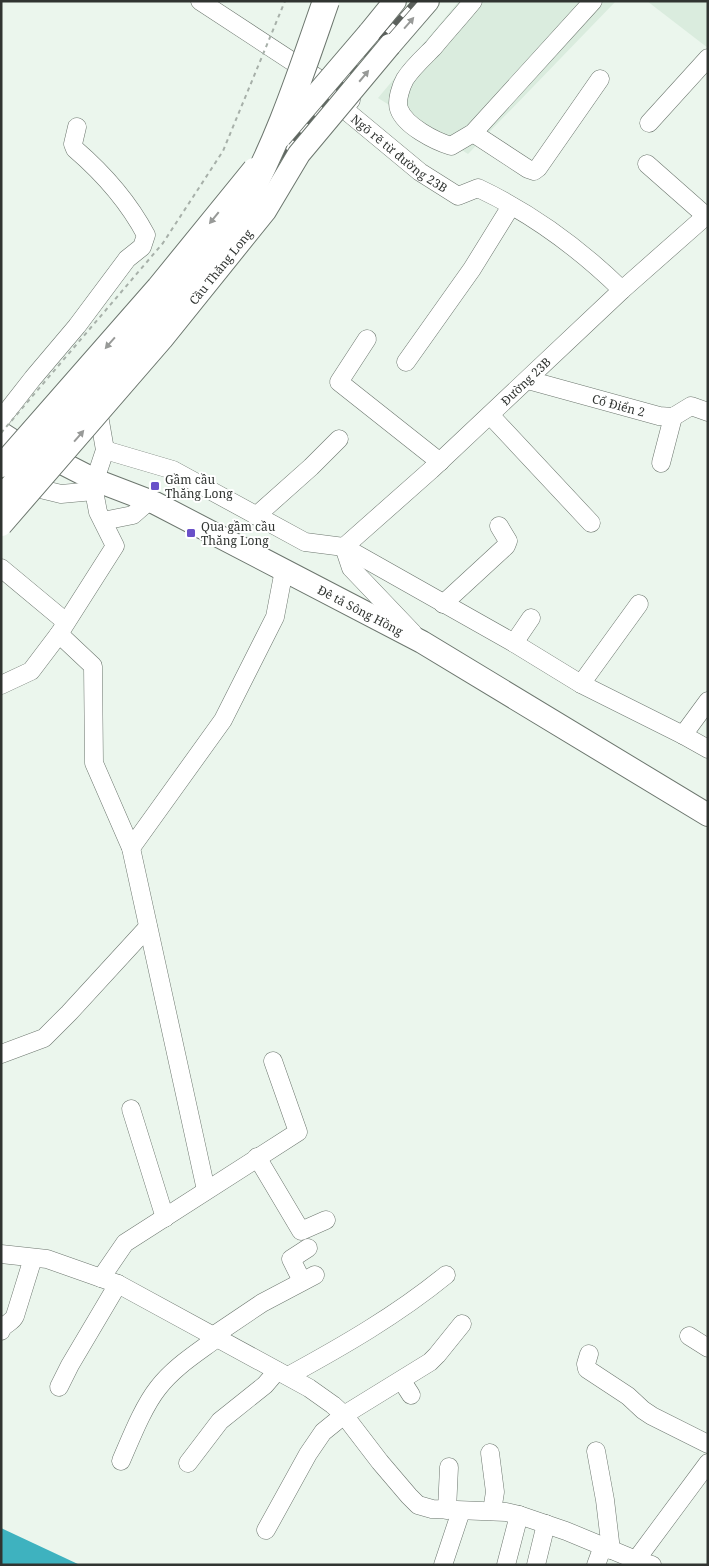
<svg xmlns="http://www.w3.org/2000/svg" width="709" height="1566" viewBox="0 0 709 1566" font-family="'Noto Serif',serif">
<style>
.built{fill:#daecde}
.water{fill:#3eb2bf}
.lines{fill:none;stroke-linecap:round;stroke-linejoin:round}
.minor-casing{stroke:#6c766e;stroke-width:19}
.major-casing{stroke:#6c766e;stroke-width:24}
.minor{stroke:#fff;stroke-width:18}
.major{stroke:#fff;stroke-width:22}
.rail-casing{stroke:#5c615d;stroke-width:5.5}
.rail{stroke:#fff;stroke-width:4;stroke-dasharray:11;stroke-linecap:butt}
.major-bridge-casing{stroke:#6c766e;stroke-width:24;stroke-linecap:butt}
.highway-bridge-casing{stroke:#6c766e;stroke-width:28;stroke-linecap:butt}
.path-bridge{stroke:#a7b0a9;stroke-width:2;stroke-dasharray:4 4;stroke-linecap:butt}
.major-bridge{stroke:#fff;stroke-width:22}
.highway-bridge{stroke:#fff;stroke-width:26}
.oneway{fill:#989a98}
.poi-dot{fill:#6a50c9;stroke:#fff;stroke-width:2}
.labels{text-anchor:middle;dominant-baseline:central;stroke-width:4;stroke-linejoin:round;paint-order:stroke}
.street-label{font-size:12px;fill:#303431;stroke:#fff}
.poi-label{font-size:12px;fill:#303431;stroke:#fff;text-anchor:start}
</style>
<rect width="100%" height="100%" fill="#ebf6ed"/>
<g class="built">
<polygon points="459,1 616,1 468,154 378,98"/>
<polygon points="647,1 708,1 708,48"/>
</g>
<polygon class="water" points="1,1528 80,1565 1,1565"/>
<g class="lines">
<g class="minor-casing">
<g id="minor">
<polyline points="200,1 351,100 347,105"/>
<path d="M473,1C460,17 446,32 433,48C423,58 412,68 405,79C401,86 396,101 399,109C405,126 435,141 451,146L473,133L593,1"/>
<path id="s1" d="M344,109L420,172L458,196L478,188C531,213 580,249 622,290"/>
<polyline points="649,123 708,58"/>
<polyline points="473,133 528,169 534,171 538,168 600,79"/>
<polyline points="647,164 706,216"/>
<polyline points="367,339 339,382 440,462"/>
<polyline points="406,362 472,269 511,206"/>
<path id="s2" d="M528,380L659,416L673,417L691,406L708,412"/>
<polyline points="490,415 591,523"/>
<path d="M1,419L33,378L77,326L127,259L142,247L146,235C128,201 104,174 75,149L73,144L77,127"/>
<polyline points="105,450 173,470 305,542 344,547 514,643 581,684 683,735 708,749"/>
<polyline points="661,463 673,417"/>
<polyline points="24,485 61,494 94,491"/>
<polyline points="256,516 311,467 339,439"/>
<polyline points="103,521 133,515 150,500"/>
<path id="s3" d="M344,547L431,470L622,290L708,214"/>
<polyline points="344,547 351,568 413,633"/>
<polyline points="1,568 66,622"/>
<polyline points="443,604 506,546 508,541 499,526"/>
<polyline points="59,634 93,666 94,763 131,848 206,1190"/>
<polyline points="514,643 531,618"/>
<polyline points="581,684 639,604"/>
<polyline points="1,685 31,671 59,634 115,546 98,512 94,491 95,480 105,450 97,404"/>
<polyline points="683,735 708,701"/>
<polyline points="131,848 223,720 275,617 284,570"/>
<polyline points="1,1054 44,1038 69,1013 148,927"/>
<polyline points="131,1109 165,1218"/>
<polyline points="257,1157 301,1231 326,1220"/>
<polyline points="1,1254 47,1259 118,1284 309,1388 333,1405 344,1415 380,1462 409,1496 418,1505 432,1509 506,1512 519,1515 566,1531 636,1560 652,1565"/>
<polyline points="101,1278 125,1243 298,1132 273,1061"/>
<polyline points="302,1281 291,1259 308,1248"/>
<path d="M1,1331C3,1324 12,1323 15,1316L33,1258"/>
<polyline points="213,1336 262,1303 315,1275"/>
<polyline points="689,1336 708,1348"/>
<polyline points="589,1354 586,1364 587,1369 628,1396 643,1410 652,1416 708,1444"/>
<path d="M288,1376C343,1346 397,1315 446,1275"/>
<polyline points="402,1381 411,1395"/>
<polyline points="59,1387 70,1365 118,1284"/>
<polyline points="596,1451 605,1500 611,1550"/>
<polyline points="490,1453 495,1492 492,1511"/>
<path d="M121,1461C131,1438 143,1407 158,1388C174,1367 197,1353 217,1338"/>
<polyline points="188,1463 220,1421 265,1385 277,1371"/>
<polyline points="447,1510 449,1467"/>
<polyline points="266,1530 308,1454 323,1432 344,1415 430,1362 437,1355 462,1324"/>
<polyline points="443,1565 461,1511"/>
<polyline points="506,1565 519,1515"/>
<polyline points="536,1565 546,1524"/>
<polyline points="596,1565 603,1546"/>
<polyline points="634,1565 636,1560 708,1463"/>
</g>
</g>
<g class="major-casing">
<g id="major">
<polyline points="369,33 395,1"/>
<polyline points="390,45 428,1"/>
<path id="s4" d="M1,433L35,455L54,459L95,480L155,503L422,642L708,815"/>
</g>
</g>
<use href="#minor" class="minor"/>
<use href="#major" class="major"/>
<g class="rail-casing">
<polyline id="rail" points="1,484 235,215 303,128 415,1"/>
</g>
<use href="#rail" class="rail"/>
<g class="major-bridge-casing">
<g id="major-bridge">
<polyline points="280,137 369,33"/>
<polyline points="1,466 158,287 254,169"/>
<path id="s5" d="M1,525L162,339L265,211L299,154L390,45"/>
</g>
</g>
<g class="highway-bridge-casing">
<path id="highway-bridge" d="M1,500C42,454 82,407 123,360C163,314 205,270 236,218C276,150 300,76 326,1"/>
</g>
<polyline class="path-bridge" points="1,433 163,243 223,151 285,1"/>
<use href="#major-bridge" class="major-bridge"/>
<use href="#highway-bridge" class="highway-bridge"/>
</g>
<defs><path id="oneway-solid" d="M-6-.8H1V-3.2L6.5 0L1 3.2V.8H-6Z" transform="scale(1.25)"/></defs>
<g class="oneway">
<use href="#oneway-solid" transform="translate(409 23) rotate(-49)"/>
<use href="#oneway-solid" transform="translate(364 76) rotate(-50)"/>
<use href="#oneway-solid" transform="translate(214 218) rotate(129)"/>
<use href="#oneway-solid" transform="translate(110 343) rotate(131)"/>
<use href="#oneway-solid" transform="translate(79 436) rotate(-49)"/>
</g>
<g class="poi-dot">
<rect x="150" y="481" width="10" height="10" rx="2.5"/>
<rect x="186" y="528" width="10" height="10" rx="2.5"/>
</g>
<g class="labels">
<g class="street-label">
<text stroke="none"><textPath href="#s1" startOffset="71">Ngõ rẽ từ đường 23B</textPath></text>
<text stroke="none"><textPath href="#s5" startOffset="339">Cầu Thăng Long</textPath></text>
<text stroke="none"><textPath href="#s3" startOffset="246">Đường 23B</textPath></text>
<text stroke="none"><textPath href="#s2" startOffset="94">Cổ Điển 2</textPath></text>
<text stroke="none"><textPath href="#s4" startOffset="402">Đê tả Sông Hồng</textPath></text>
</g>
<g class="poi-label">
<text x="165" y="479">Gầm cầu<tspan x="165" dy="14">Thăng Long</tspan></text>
<text x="201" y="526">Qua gầm cầu<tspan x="201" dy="14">Thăng Long</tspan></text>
</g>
</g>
<rect width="709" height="1566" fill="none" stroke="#303431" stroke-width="5"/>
</svg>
